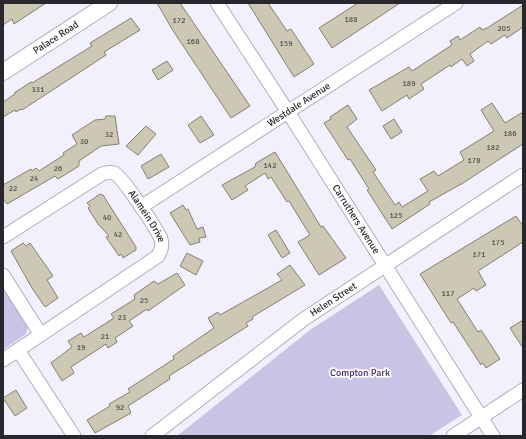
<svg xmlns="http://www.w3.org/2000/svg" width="526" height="439" viewBox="0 0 526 439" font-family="Signika,sans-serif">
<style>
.green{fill:#cbc3e5}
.building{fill:#ccc8b4;stroke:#84806e}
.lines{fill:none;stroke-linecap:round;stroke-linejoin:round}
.minor-casing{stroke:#b0acbf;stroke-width:15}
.tertiary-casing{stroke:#b0acbf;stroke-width:18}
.minor{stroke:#fff;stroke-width:13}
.tertiary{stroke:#fff;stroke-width:16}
.labels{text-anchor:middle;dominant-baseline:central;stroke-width:3.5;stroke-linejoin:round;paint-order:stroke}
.number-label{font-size:8px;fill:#514f50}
.street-label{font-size:10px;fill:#28272e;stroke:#fff}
.park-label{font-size:10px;fill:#3f2b68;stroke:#fff}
</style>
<rect width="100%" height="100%" fill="#f3f0fd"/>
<g class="green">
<polygon points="3,285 28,326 26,334 3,350"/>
<polygon points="379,285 462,415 429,436 177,436 310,330"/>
</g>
<g class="building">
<polygon points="3,3 46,3 14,24 12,19 3,25"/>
<polygon points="157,3 180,3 250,106 231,118 172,29"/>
<polygon points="248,3 268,3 287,31 291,29 314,64 294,77"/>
<polygon points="358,3 400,3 332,48 319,28"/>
<polygon points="523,5 523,27 507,38 505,35 491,44 488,41 470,54 474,61 467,66 462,59 451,67 450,65 421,84 424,89 409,99 407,95 382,111 369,90 409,67 412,71 452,45 450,41 458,36 460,40 480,27 482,30 487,28"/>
<polygon points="131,18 140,30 104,52 106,55 22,110 21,109 16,112 15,110 3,117 3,102 15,94 14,93 31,82 32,83 92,46 90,43"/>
<polygon points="167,61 173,70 158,80 152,70"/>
<polygon points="492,103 505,123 523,112 523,144 463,183 429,202 430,204 392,229 367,190 369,189 350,159 348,160 324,123 331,119 330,117 348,105 357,119 347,127 376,170 373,172 395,205 399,202 402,207 428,191 420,179 434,171 438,176 464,160 460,152 494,131 481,110"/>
<polygon points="106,116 115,116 119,144 101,146 79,161 79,166 58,179 55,176 7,204 3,198 3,185 31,169 32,171 36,168 39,171 64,155 63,153 77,144 72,135 95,120 105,119"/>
<polygon points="201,116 214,135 200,143 188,125"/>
<polygon points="394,119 402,132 391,139 383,126"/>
<polygon points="146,126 156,134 138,155 126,146"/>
<polygon points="275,152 321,227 323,226 346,258 319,275 298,242 310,235 289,201 287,202 271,177 268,179 265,173 245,186 248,190 232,200 222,185 255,167 256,163"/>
<polygon points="161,154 169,167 148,179 141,166"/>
<polygon points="100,194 103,195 136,247 136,250 123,258 121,254 119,256 106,237 109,236 98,224 88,208 90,206 87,203"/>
<polygon points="183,205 186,210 188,209 197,229 203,227 206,237 199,238 200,242 190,245 170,213"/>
<polygon points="516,216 523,226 523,242 478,271 486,285 476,291 474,288 457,299 478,332 481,330 500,359 486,368 483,363 481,365 453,322 451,323 420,274"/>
<polygon points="276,230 290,253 282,258 268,235"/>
<polygon points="23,243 26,246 30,243 53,276 47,280 58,298 45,307 32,288 11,251"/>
<polygon points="187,253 203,261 196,275 180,266"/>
<polygon points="290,265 305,285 252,317 253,319 246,323 248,326 169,376 170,379 128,406 131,413 95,433 87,420 110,406 109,404 130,392 128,389 174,359 173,356 214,328 208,318 218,312 220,315 282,280 277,274"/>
<polygon points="177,273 185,285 148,311 147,309 129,321 133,326 115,338 117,342 108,348 106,344 71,367 74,373 62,381 51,363 72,347 68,341 81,333 84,337 114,318 111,314 135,299 134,295 154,281 158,284"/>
<polygon points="523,320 523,348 510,328"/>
<polygon points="16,390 27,408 15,416 3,398"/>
</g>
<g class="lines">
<g class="minor-casing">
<g id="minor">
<path id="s1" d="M217,3L288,112L493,436"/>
<path id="s2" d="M141,207L456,3"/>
<path id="s3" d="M3,237L102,174C105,173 111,172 114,173C123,177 156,228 161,239C163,246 161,250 158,256L3,360"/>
<polyline points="3,275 41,335"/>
<polyline points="18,350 74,436"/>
<path id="s4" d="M152,436L304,319L523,175"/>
<polyline points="453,436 523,390"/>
</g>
</g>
<g class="tertiary-casing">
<g id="tertiary">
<path id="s5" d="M3,72L109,3"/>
</g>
</g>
<use href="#minor" class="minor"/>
<use href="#tertiary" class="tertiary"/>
</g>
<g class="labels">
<g class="number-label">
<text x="351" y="19">188</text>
<text x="179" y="20">172</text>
<text x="504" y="28">205</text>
<text x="193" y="41">168</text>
<text x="286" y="43">159</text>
<text x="409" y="83">189</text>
<text x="38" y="89">331</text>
<text x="510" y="133">186</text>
<text x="109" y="134">32</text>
<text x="84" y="141">30</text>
<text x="493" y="147">182</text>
<text x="474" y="160">178</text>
<text x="270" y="165">142</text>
<text x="58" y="168">26</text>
<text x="34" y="178">24</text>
<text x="13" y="188">22</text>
<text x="396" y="215">125</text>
<text x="107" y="217">40</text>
<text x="118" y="234">42</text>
<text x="498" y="242">175</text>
<text x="479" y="254">171</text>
<text x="448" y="293">117</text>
<text x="144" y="300">25</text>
<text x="122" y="317">23</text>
<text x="105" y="336">21</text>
<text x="81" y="347">19</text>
<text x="120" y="407">92</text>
</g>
<g class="street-label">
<text stroke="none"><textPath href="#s5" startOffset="63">Palace Road</textPath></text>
<text stroke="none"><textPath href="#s2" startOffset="188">Westdale Avenue</textPath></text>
<text stroke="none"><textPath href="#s3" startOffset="184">Alamein Drive</textPath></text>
<text stroke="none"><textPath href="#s1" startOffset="257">Carruthers Avenue</textPath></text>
<text stroke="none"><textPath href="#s4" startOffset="227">Helen Street</textPath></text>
</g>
<g class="park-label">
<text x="360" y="373">Compton Park</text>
</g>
</g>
<rect width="526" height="439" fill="none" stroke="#28272e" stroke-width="8"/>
</svg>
